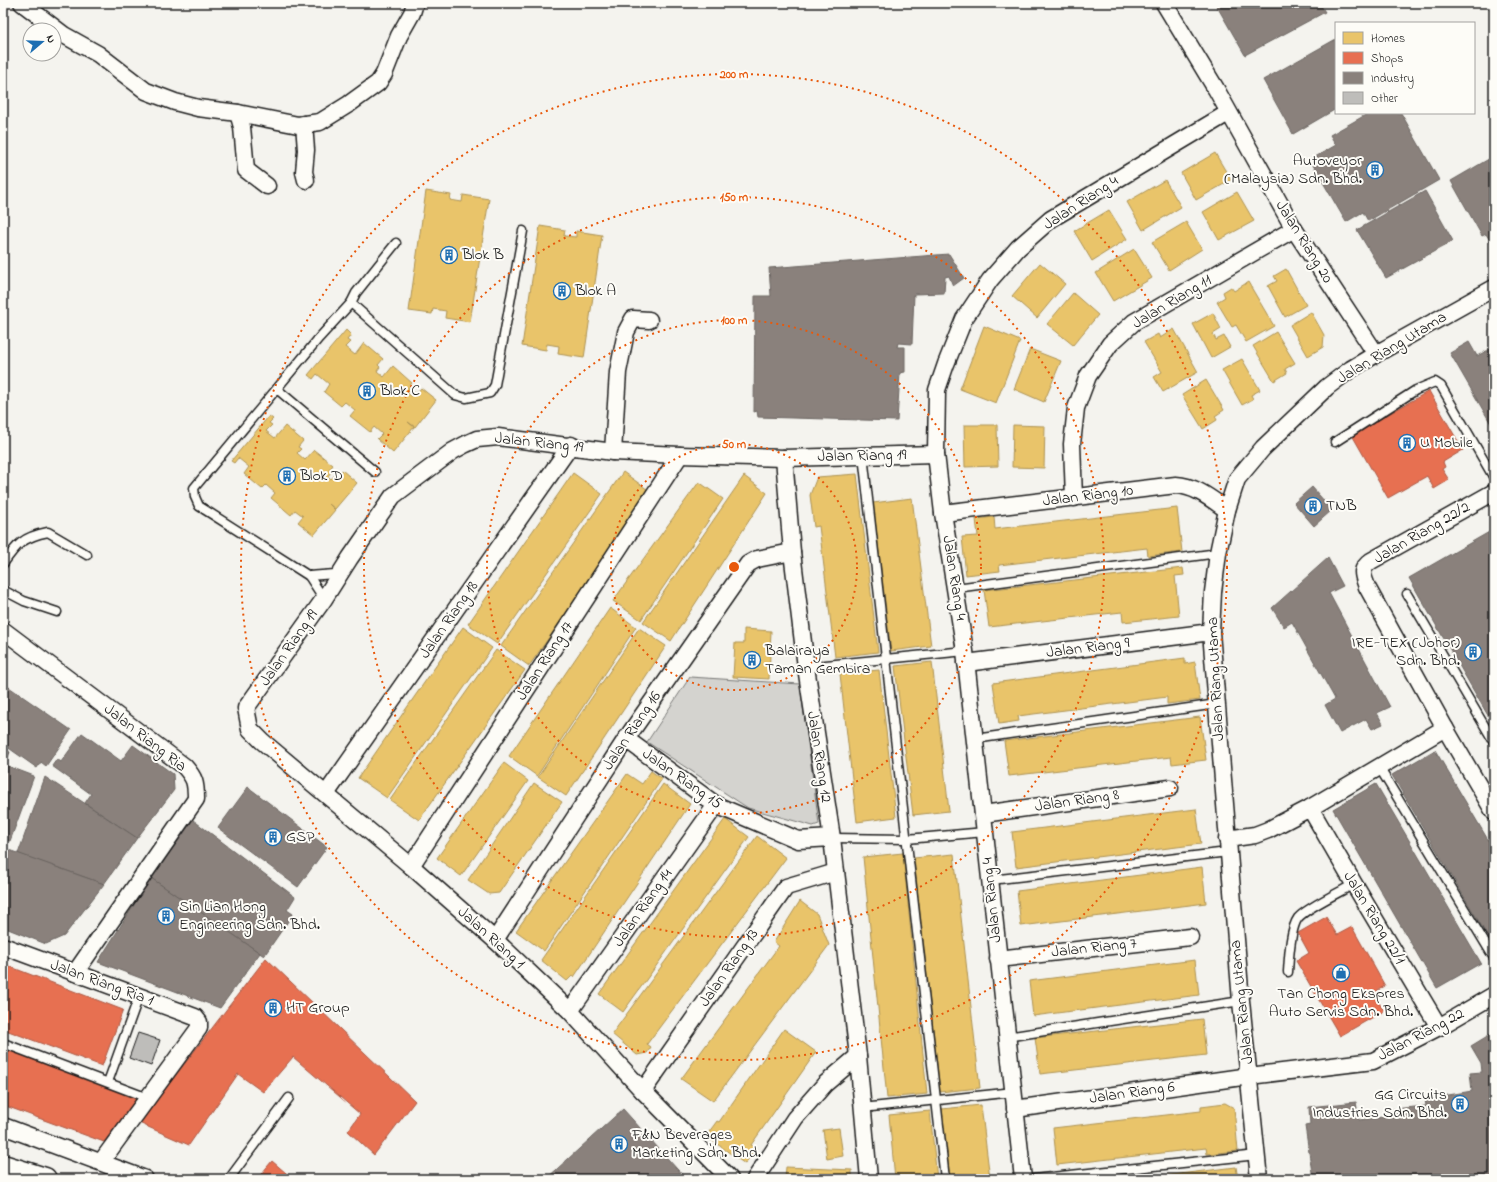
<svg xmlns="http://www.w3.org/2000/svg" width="1497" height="1182" viewBox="0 0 1497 1182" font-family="'Indie Flower',sans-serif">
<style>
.green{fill:#d4d3cf;stroke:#787876}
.homes{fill:#e9c46a;stroke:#ac9253}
.shops{fill:#e76f51;stroke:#aa5641}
.industry{fill:#8a817c;stroke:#69635f}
.building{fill:#bebdba;stroke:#1c1c1c}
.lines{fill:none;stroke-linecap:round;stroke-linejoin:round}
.service-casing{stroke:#1c1c1c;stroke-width:11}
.minor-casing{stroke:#1c1c1c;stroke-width:19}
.primary-casing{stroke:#1c1c1c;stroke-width:25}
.service{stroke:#fdfcf7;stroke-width:8}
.minor{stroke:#fdfcf7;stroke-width:16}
.primary{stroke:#fdfcf7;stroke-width:22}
.ring{fill:none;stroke:#e8590c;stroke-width:2;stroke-dasharray:2 4}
.labels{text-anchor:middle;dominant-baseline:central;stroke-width:4;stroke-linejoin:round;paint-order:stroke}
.poi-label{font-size:16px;fill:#1c1c1c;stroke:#fdfcf7;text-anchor:start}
.street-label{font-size:16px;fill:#1c1c1c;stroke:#fdfcf7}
.centre{fill:#e8590c;stroke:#fdfcf7;stroke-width:2}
.ring-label{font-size:12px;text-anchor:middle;font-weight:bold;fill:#e8590c;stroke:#fdfcf7;stroke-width:4;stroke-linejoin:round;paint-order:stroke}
</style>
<rect width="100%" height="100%" fill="#f4f3ee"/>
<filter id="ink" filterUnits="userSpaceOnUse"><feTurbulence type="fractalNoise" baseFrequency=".025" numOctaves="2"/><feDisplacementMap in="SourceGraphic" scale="8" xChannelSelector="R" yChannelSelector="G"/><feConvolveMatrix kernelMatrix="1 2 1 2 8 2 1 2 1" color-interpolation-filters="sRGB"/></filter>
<g filter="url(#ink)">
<polygon class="green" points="690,677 800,684 819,824 813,826 748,808 647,742"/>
<g class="homes">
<polygon points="1215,153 1231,180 1196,200 1181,173"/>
<polygon points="1165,180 1181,207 1143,230 1127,202"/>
<polygon points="426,191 451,195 450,200 462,202 463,195 489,199 470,322 445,318 446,311 433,309 432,314 409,311"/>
<polygon points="1237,192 1254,221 1219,240 1203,212"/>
<polygon points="1109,210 1127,239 1092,261 1074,231"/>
<polygon points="1186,222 1202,249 1169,270 1152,242"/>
<polygon points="540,226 565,230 564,236 576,237 576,231 602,235 584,358 558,354 559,346 547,344 546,350 522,346"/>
<polygon points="1134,249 1152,278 1113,301 1096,273"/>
<polygon points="1040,263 1065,284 1037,318 1012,296"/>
<polygon points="1286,269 1306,305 1285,317 1268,286 1277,281 1274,276"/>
<polygon points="1248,282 1274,326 1246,342 1236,325 1232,327 1217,302 1225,297 1223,292 1231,287 1234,291"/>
<polygon points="1073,293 1098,315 1073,345 1047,324"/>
<polygon points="1311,312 1324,335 1323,347 1308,356 1290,325"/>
<polygon points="1213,313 1221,329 1213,334 1216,340 1224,336 1230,347 1211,358 1193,324"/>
<polygon points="984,326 1020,341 996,403 960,389"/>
<polygon points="1174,329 1198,372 1163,392 1154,377 1162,372 1144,342 1158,334 1160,338"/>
<polygon points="346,330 351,335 347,340 350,342 345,347 355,355 364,343 383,359 378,365 380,367 377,371 384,377 393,366 412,383 408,388 410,390 407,393 411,396 414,392 416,394 421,388 436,400 415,427 408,422 414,427 393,453 377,439 382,434 374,427 370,432 350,416 355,410 345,402 341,406 324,392 329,384 317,374 313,379 308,375"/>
<polygon points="1276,332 1295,363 1285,369 1287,373 1274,381 1253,346"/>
<polygon points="1030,349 1061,361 1044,402 1014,389"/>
<polygon points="1242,359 1260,390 1251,395 1253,399 1242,405 1222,370"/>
<polygon points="1206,380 1224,410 1215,416 1217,420 1203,429 1182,395"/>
<polygon points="269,416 273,419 269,423 272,425 266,431 275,438 285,426 303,441 298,447 301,449 297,453 305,460 314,450 333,465 329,470 331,472 328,476 331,479 335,475 337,477 342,470 357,483 335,509 329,504 335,510 314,535 298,522 303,516 295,510 291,515 271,498 275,493 266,485 262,489 244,474 249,467 238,458 234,463 231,461"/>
<polygon points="964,425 997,425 998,466 965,467"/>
<polygon points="1013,425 1045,426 1044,468 1012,467"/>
<polygon points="623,472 651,492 529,666 501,646"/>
<polygon points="573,473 602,494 497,644 468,624"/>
<polygon points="857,474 878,652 835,657 819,526 814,527 810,495 817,477"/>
<polygon points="744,476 767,493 671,641 643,622"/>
<polygon points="699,482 723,499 641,620 613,601"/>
<polygon points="912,498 931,646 891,651 873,503"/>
<polygon points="1177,508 1182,552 1148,556 1147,548 999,565 1000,571 966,575 962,537 978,536 976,519 994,517 995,529"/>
<polygon points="1183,568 1184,575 1175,576 1179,616 1123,622 1122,612 989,627 984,590"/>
<polygon points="610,608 636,627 537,776 509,756"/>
<polygon points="463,627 492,648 387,798 358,778"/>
<polygon points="639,628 666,646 566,796 538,777"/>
<polygon points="744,629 771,631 769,679 733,677 735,643 744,643"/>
<polygon points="496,650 525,670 419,820 390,800"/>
<polygon points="1185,658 1185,664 1195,662 1200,700 1167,704 1167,697 1018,716 1019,721 999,724 993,683"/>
<polygon points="932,662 949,811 913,815 895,666"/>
<polygon points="879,670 896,817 857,822 840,674"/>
<polygon points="1200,717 1206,760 1172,764 1171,757 1009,776 1004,741"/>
<polygon points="504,763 528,781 461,876 437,858"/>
<polygon points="651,771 662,779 544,951 516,931 627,774 642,784"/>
<polygon points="534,783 562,802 499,893 489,894 468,880"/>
<polygon points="663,784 690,804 574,977 572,976 567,981 541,960"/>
<polygon points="1196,809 1201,844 1016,867 1012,832"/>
<polygon points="725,819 749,837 623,1012 599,994"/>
<polygon points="757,836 786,858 647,1044 651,1047 647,1053 637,1055 612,1034"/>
<polygon points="903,853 927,1094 887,1098 863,857"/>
<polygon points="954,854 980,1088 940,1092 914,858"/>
<polygon points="1202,867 1206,903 1021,926 1017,891"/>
<polygon points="800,901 817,914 829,945 713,1101 681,1079 779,946 774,942"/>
<polygon points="1195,960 1199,995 1033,1016 1029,981"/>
<polygon points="1202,1019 1206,1055 1040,1074 1035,1038"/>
<polygon points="784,1029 816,1052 751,1145 756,1148 745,1164 706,1136 717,1121 719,1122"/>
<polygon points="1225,1103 1234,1108 1238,1151 1207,1154 1206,1148 1057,1165 1053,1128 1201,1111 1201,1106"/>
<polygon points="981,1105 990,1179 950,1179 942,1109"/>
<polygon points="930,1111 937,1179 895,1179 889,1115"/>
<polygon points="839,1128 843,1156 827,1159 823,1130"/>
<polygon points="786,1167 852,1170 852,1176 857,1177 857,1179 785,1179"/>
<polygon points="1236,1167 1238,1179 1139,1179"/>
</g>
<g class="shops">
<polygon points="1429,391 1463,450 1443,462 1445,467 1442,469 1449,480 1434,489 1427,476 1388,498 1352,435"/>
<polygon points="1326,917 1337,935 1352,927 1385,986 1373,993 1384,1011 1340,1036 1296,961 1309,953 1298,933"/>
<polygon points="266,958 415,1101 374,1155 348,1131 360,1114 293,1057 263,1092 238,1074 189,1145 139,1123"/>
<polygon points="3,964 123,1010 102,1066 3,1029"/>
<polygon points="3,1048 138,1097 104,1142 3,1105"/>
<polygon points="272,1161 293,1179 257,1179"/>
</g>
<g class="industry">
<polygon points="1215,3 1319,3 1325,12 1245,55"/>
<polygon points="1336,39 1336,109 1293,134 1263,80"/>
<polygon points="1369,113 1401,113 1439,180 1368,221 1363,212 1346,222 1310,160 1336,145 1330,135"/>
<polygon points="1494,156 1494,247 1486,234 1482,236 1451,181"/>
<polygon points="1425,191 1453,241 1386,278 1357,230"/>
<polygon points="949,254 964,278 953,286 949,276 945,277 944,293 914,294 912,344 898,343 897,347 905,347 905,372 900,373 897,421 758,417 757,411 754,412 755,296 771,296 769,268"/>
<polygon points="1469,342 1477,356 1494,347 1494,429 1450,353"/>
<polygon points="1312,487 1332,510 1314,526 1294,503"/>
<polygon points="1491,531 1494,536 1494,726 1409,578"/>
<polygon points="1328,558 1343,586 1329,593 1390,707 1377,713 1383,724 1372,729 1366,719 1340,733 1325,705 1335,699 1292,622 1284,627 1272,608"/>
<polygon points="3,683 71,730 46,766 41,762 37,768 3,744"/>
<polygon points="82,733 121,761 133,745 173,774 174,790 137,838 85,803 91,794 52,766 57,759 61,762"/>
<polygon points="3,750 10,752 5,765 34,776 10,841 3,839"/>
<polygon points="1435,750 1494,850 1494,947 1392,775"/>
<polygon points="45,777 137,838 104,884 18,854"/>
<polygon points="1376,784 1481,963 1437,988 1333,809"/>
<polygon points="248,787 327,847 298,887 218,828"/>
<polygon points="193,820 295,897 287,910 293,914 264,956 151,878"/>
<polygon points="3,848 104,884 64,936 46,944 3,927"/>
<polygon points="151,878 260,953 220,1008 98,962"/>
<polygon points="1494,1032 1494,1179 1313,1179 1305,1126 1310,1125 1309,1107 1356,1102 1359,1120 1393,1116 1393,1109 1426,1106 1425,1099 1472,1091 1470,1073 1482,1072 1481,1063 1471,1046"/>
<polygon points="623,1109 686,1179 546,1179"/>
</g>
<polygon class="building" points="138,1033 160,1040 151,1066 129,1058"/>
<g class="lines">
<g class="service-casing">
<g id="service">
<polyline points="351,303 455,395 466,398 490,393 495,385 523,231"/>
<polyline points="277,389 375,472"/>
<polyline points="1335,442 1416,390 1435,382 1441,386 1494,478"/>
<path d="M863,455C889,697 920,938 945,1179"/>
<path d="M3,564C17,544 23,537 48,532L87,555"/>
<polyline points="309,576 335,574 339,570"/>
<polyline points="956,588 1218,553"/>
<polyline points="3,590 24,601 57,612"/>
<polyline points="1407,594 1494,742"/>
<polyline points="324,599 309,576 199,506 195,497 194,488 319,338 351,303 356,293 396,243"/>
<polyline points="806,667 965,651"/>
<polyline points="975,739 1217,704"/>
<polyline points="1379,767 1494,958"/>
<polyline points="832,838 907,839 985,832"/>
<polyline points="991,880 1228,852"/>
<path d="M1288,972C1289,958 1290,929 1298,918C1306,908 1342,891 1354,884"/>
<polyline points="1006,1037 1241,1001"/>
<polyline points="3,1043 148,1098"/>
<polyline points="108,1082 139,996"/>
<polyline points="862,1108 1014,1092"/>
<polyline points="229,1179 289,1098"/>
<polyline points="1033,1179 1257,1155"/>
</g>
</g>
<g class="minor-casing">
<g id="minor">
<polyline points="22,3 64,35 98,54 146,91 175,102 198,108 238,113 298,125 320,122 349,104 378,83 384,74 399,36 412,13 415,3"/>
<polyline points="1164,3 1216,89 1294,229 1376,354"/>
<polyline points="238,113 242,127 246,170 267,186"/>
<polyline points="304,124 306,150 304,172 306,180"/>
<polyline points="613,452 618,372 626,332 633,319 649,320"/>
<polyline points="784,458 792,552 806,667 832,838 858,1056 869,1179"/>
<path d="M1494,492L1371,561C1359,570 1363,575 1367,587L1445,728L1494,812"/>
<polyline points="1074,498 1072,444 1076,408 1088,376 1110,344 1134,322 1294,229"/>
<path d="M943,513L1176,485C1196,486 1211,499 1227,510"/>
<path d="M3,630L184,766C195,778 196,783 196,799L75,973"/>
<polyline points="966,663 1211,632"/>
<polyline points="626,739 716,805 798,840 832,838"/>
<polyline points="326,794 571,445"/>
<polyline points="1310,808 1354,884 1439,1027"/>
<polyline points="983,814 1170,788"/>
<polyline points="1227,839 1255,835 1268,830 1310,808 1445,728"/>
<polyline points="411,866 680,455"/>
<polyline points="495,940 626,739 748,564 757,559 792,552"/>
<polyline points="3,946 195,1017 199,1022 199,1028 101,1162"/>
<polyline points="998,959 1190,937"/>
<polyline points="570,1011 716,805"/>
<polyline points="643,1091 786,887 836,872"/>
<polyline points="1015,1109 1249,1076 1373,1061 1439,1027 1494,995"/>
<polyline points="3,1126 145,1179"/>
<polyline points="730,1179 643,1091 570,1011 495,940 411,866 262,741 250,729 246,708 324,599 350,558 393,496 453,451 466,444 477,439 498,437 613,452 680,455 784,458 936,454"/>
<polyline points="755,1179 795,1118 825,1084 858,1056"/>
<polyline points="1023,1179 965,651 943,513 936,454 937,390 946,364 964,319 990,280 1018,248 1051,219 1228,113"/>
<polyline points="1259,1179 1241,1001 1211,632 1213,592 1218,553 1227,510 1237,479 1263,448 1327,387 1351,369 1376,354 1494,288"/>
</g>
</g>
<g class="primary-casing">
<polyline id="primary" points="3,1166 45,1179"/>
</g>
<use href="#service" class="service"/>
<use href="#minor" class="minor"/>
<use href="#primary" class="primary"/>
</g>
</g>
<g class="ring">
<circle cx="734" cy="567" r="123"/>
<circle cx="734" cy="567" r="247"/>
<circle cx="734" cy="567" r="370"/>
<circle cx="734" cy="567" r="493"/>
</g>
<defs>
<g id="building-ring" transform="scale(0.9)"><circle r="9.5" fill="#fdfcf7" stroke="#1f6fb2" stroke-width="1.5"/><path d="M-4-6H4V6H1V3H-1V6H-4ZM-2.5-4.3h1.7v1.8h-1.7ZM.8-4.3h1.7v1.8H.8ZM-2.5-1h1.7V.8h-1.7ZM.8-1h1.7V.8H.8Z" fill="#1f6fb2"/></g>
<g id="shop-ring" transform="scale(0.9)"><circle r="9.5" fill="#fdfcf7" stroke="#1f6fb2" stroke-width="1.5"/><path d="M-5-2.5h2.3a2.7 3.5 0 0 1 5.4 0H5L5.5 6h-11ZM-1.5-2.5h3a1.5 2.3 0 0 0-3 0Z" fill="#1f6fb2"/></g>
</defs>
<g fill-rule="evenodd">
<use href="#building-ring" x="1375" y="170"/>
<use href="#building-ring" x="449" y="255"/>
<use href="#building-ring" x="562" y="291"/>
<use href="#building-ring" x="367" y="391"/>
<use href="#building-ring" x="1407" y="443"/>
<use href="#building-ring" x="287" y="476"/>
<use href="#building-ring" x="1313" y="506"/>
<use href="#building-ring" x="1473" y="652"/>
<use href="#building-ring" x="752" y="660"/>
<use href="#building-ring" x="273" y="837"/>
<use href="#building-ring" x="166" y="916"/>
<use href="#shop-ring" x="1341" y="973"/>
<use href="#building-ring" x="273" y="1008"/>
<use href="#building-ring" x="1460" y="1104"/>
<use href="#building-ring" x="619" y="1144"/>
</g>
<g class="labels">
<g class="poi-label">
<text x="1362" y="161" text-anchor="end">Autoveyor<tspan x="1362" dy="18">(Malaysia) Sdn. Bhd.</tspan></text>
<text x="462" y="255">Blok B</text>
<text x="575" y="291">Blok A</text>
<text x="380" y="391">Blok C</text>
<text x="1420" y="443">U Mobile</text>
<text x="300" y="476">Blok D</text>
<text x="1326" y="506">TNB</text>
<text x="1460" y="643" text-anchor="end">IRE-TEX (Johor)<tspan x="1460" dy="18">Sdn. Bhd.</tspan></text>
<text x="765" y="651">Balairaya<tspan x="765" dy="18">Taman Gembira</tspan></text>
<text x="286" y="837">GSP</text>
<text x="179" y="907">Sin Lian Hong<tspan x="179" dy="18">Engineering Sdn. Bhd.</tspan></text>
<text x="1341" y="994" text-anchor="middle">Tan Chong Ekspres<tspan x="1341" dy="18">Auto Servis Sdn. Bhd.</tspan></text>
<text x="286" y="1008">HT Group</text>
<text x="1447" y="1095" text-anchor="end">GG Circuits<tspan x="1447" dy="18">Industries Sdn. Bhd.</tspan></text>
<text x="632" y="1135">F&amp;N Beverages<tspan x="632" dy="18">Marketing Sdn. Bhd.</tspan></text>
</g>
<g class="street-label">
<text transform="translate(1081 203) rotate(-33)">Jalan Riang 4</text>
<text transform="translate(1304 242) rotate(58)">Jalan Riang 20</text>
<text transform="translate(1172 302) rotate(-31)">Jalan Riang 11</text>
<text transform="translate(1392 348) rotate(-31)">Jalan Riang Utama</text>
<text transform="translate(539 443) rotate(6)">Jalan Riang 19</text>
<text transform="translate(862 456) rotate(-1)">Jalan Riang 19</text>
<text transform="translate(1088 496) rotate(-7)">Jalan Riang 10</text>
<text transform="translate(1422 533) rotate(-30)">Jalan Riang 22/2</text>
<text transform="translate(954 578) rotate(81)">Jalan Riang 4</text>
<text transform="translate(449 620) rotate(-55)">Jalan Riang 18</text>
<text transform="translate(289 648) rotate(-55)">Jalan Riang 19</text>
<text transform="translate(1088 648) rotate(-7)">Jalan Riang 9</text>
<text transform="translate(545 661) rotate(-57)">Jalan Riang 17</text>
<text transform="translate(1216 679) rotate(-93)">Jalan Riang Utama</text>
<text transform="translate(632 731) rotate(-56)">Jalan Riang 16</text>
<text transform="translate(145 738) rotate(38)">Jalan Riang Ria</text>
<text transform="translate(819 757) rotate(81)">Jalan Riang 12</text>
<text transform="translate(682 779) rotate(35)">Jalan Riang 15</text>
<text transform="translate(1077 801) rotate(-8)">Jalan Riang 8</text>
<text transform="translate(992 900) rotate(-96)">Jalan Riang 4</text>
<text transform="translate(643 908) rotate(-55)">Jalan Riang 14</text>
<text transform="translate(1374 918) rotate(59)">Jalan Riang 22/1</text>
<text transform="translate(491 938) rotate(42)">Jalan Riang 1</text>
<text transform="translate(1094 948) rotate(-6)">Jalan Riang 7</text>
<text transform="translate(729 968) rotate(-55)">Jalan Riang 13</text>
<text transform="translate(102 983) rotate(20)">Jalan Riang Ria 1</text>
<text transform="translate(1242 1002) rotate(-96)">Jalan Riang Utama</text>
<text transform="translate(1421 1035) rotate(-28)">Jalan Riang 22</text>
<text transform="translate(1132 1093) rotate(-8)">Jalan Riang 6</text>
</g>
</g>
<circle cx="734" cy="567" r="6" class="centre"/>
<g class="ring-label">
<text x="734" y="78">200 m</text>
<text x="734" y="201">150 m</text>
<text x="734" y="324">100 m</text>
<text x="734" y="448">50 m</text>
</g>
<rect width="1497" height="1182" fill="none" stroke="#fdfcf7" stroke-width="16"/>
<rect x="8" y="8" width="1481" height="1166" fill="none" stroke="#1c1c1c" stroke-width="1.5" filter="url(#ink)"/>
<rect x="1335" y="22" width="140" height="92" fill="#fdfcf7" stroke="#a3a29f"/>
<rect x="1343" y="32" width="20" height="12" fill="#e9c46a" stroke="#a3a29f"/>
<text x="1371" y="42" font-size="12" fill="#1c1c1c">Homes</text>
<rect x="1343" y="52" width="20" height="12" fill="#e76f51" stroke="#a3a29f"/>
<text x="1371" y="62" font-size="12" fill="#1c1c1c">Shops</text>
<rect x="1343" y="72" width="20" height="12" fill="#8a817c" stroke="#a3a29f"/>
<text x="1371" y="82" font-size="12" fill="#1c1c1c">Industry</text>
<rect x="1343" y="92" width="20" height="12" fill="#bebdba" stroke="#a3a29f"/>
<text x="1371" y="102" font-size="12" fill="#1c1c1c">Other</text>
<g transform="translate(42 42) rotate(71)"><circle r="19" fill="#fdfcf7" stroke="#a3a29f"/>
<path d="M0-3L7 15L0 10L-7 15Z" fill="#1f6fb2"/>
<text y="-6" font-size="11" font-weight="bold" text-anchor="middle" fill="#1c1c1c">N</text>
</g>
</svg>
